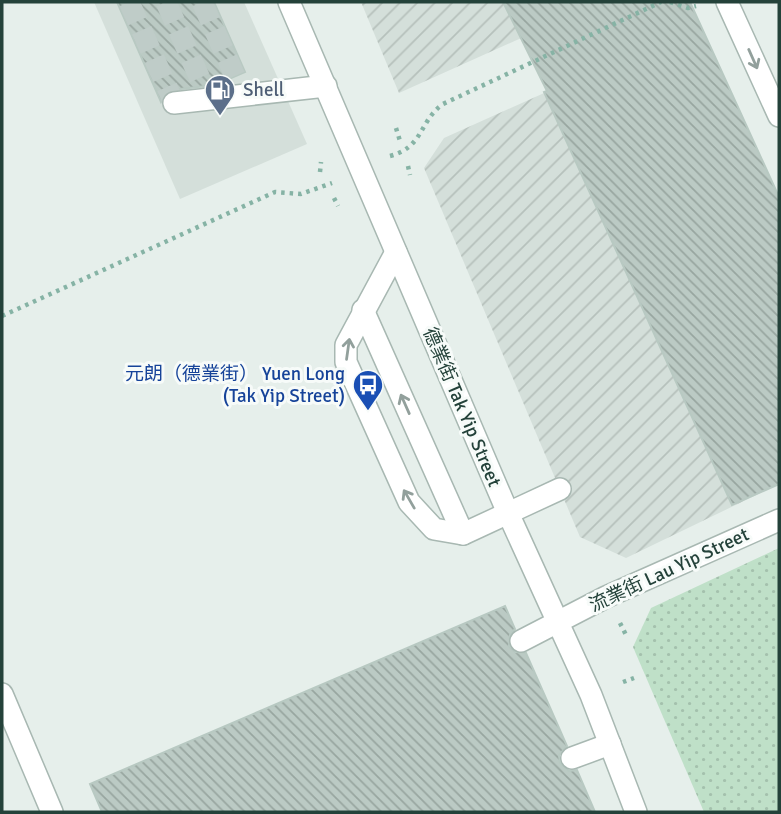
<svg xmlns="http://www.w3.org/2000/svg" width="781" height="814" viewBox="0 0 781 814" font-family="Signika,'Noto Sans TC',sans-serif">
<style>
.built{fill:#d4dfda}
.industrial{fill:url(#industrial-furrows)}
.green{fill:url(#green-dots)}
.building{fill:url(#building-back-hatch);stroke:#b8c9c2;stroke-width:2}
.lines{fill:none;stroke-linecap:round;stroke-linejoin:round}
.minor-tunnel{stroke:#bfccc8;stroke-width:21;stroke-dasharray:21 10;stroke-linecap:butt}
.minor-casing{stroke:#a8b8b2;stroke-width:24}
.path{stroke:#86b3a5;stroke-width:4.5;stroke-dasharray:3.5 5;stroke-linecap:butt}
.minor{stroke:#fff;stroke-width:21}
.oneway{stroke:#92a09c}
.labels{text-anchor:middle;dominant-baseline:central;stroke-width:6;stroke-linejoin:round;paint-order:stroke}
.service-label{font-size:19px;fill:#4e5e75;stroke:#f7fbf9;text-anchor:start}
.transit-label{font-size:19px;fill:#164399;stroke:#f7fbf9;text-anchor:end}
.street-label{font-size:19px;fill:#24423a;stroke:#f7fbf9}
</style>
<defs>
<pattern id="industrial-furrows" width="10" height="10" patternUnits="userSpaceOnUse" patternTransform="scale(1.75)"><rect width="10" height="10" fill="#d4dfda"/><path d="M-1 1l2-2M0 10L10 0M9 11l2-2" fill="none" stroke="#b6c1bc"/></pattern>
<pattern id="green-dots" width="8" height="8" patternUnits="userSpaceOnUse" patternTransform="scale(1.75)"><rect width="8" height="8" fill="#bfe0c8"/><path d="M2 2h.1M6 6h.1" fill="none" stroke="#a4c1ad" stroke-width="1.8" stroke-linecap="round"/></pattern>
<pattern id="building-back-hatch" width="6" height="6" patternUnits="userSpaceOnUse" patternTransform="scale(1.75)"><rect width="6" height="6" fill="#bbcac4"/><path d="M-1 5l2 2M0 0l6 6M5-1l2 2" fill="none" stroke="#98a6a0"/></pattern>
</defs>
<rect width="100%" height="100%" fill="#e6efeb"/>
<polygon class="built" points="94,2 244,2 307,144 180,199"/>
<g class="industrial">
<polygon points="361,2 601,2 399,93"/>
<polygon points="700,23 779,197 779,484 626,558 580,537 424,168 444,138"/>
</g>
<polygon class="green" points="779,548 779,812 704,812 633,647 651,608"/>
<g class="building">
<polygon points="117,2 214,2 245,72 215,85 172,90 166,93 161,102"/>
<polygon points="503,2 690,2 779,197 779,484 732,505 544,92 547,91"/>
<polygon points="505,606 515,629 510,635 509,646 515,652 526,653 567,746 559,755 560,763 569,771 577,770 595,812 102,812 90,784"/>
</g>
<g class="lines">
<g class="minor-tunnel">
<polyline points="129,2 174,103"/>
<polyline points="166,2 209,99"/>
<polyline points="202,2 235,76"/>
</g>
<g class="minor-casing">
<g id="minor">
<polyline points="289,2 508,513 591,695 636,812"/>
<polyline points="727,2 779,116"/>
<polyline points="174,103 326,86"/>
<polyline points="396,252 346,345 346,362 409,502 434,529 463,534 560,489"/>
<polyline points="363,310 463,534"/>
<polyline points="521,641 606,597 779,520"/>
<polyline points="2,694 52,812"/>
<polyline points="572,758 610,744"/>
</g>
</g>
<g class="path">
<polyline points="670,2 688,8 696,6"/>
<polyline points="396,128 400,141"/>
<path d="M390,156C424,147 419,121 443,104L661,2"/>
<polyline points="408,166 410,175"/>
<polyline points="320,172 321,162"/>
<polyline points="334,198 338,206"/>
<polyline points="2,316 275,192 301,194 332,183"/>
<polyline points="620,623 626,635"/>
<polyline points="623,682 634,678"/>
</g>
<use href="#minor" class="minor"/>
</g>
<defs><path id="oneway-shaft" d="M-6 0H5M1.5-3L5.5 0L1.5 3" fill="none" stroke-width="1.6" stroke-linecap="round" stroke-linejoin="round" transform="scale(1.75)"/></defs>
<g class="oneway">
<use href="#oneway-shaft" transform="translate(753 59) rotate(66)"/>
<use href="#oneway-shaft" transform="translate(348 349) rotate(-82)"/>
<use href="#oneway-shaft" transform="translate(405 404) rotate(-114)"/>
<use href="#oneway-shaft" transform="translate(409 499) rotate(-120)"/>
</g>
<defs>
<g id="fuel-pin" transform="scale(1.575)"><path d="M0 17L-7.5 6A9.5 9.5 0 1 1 7.5 6Z" fill="#5c6f8a" stroke="#f7fbf9"/><path d="M-5.5-6h7V0h2V4h1.3V-2.5L3-4.5l.8-.8L6-3V5H2.5V1h-1V6h-7ZM-4.2-4.7v3.2H.2V-4.7Z" fill="#fff"/></g>
<g id="bus-pin" transform="scale(1.575)"><path d="M0 17L-7.5 6A9.5 9.5 0 1 1 7.5 6Z" fill="#1a4fb4" stroke="#f7fbf9"/><path d="M-5-6H5V4H4V6H2V4H-2V6H-4V4H-5ZM-3.5-4V0h7V-4ZM-3.5 1.2v1.5H-2V1.2ZM2 1.2v1.5H3.5V1.2Z" fill="#fff"/></g>
</defs>
<g fill-rule="evenodd">
<use href="#fuel-pin" x="220" y="90"/>
<use href="#bus-pin" x="368" y="385"/>
</g>
<g class="labels">
<g class="service-label">
<text x="243" y="90">Shell</text>
</g>
<g class="transit-label">
<text x="345" y="374">元朗（德業街） Yuen Long<tspan x="345" dy="22">(Tak Yip Street)</tspan></text>
</g>
<g class="street-label">
<text transform="translate(462 407) rotate(67)">德業街 Tak Yip Street</text>
<text transform="translate(669 570) rotate(-25)">流業街 Lau Yip Street</text>
</g>
</g>
<rect width="781" height="814" fill="none" stroke="#24423a" stroke-width="7"/>
</svg>
